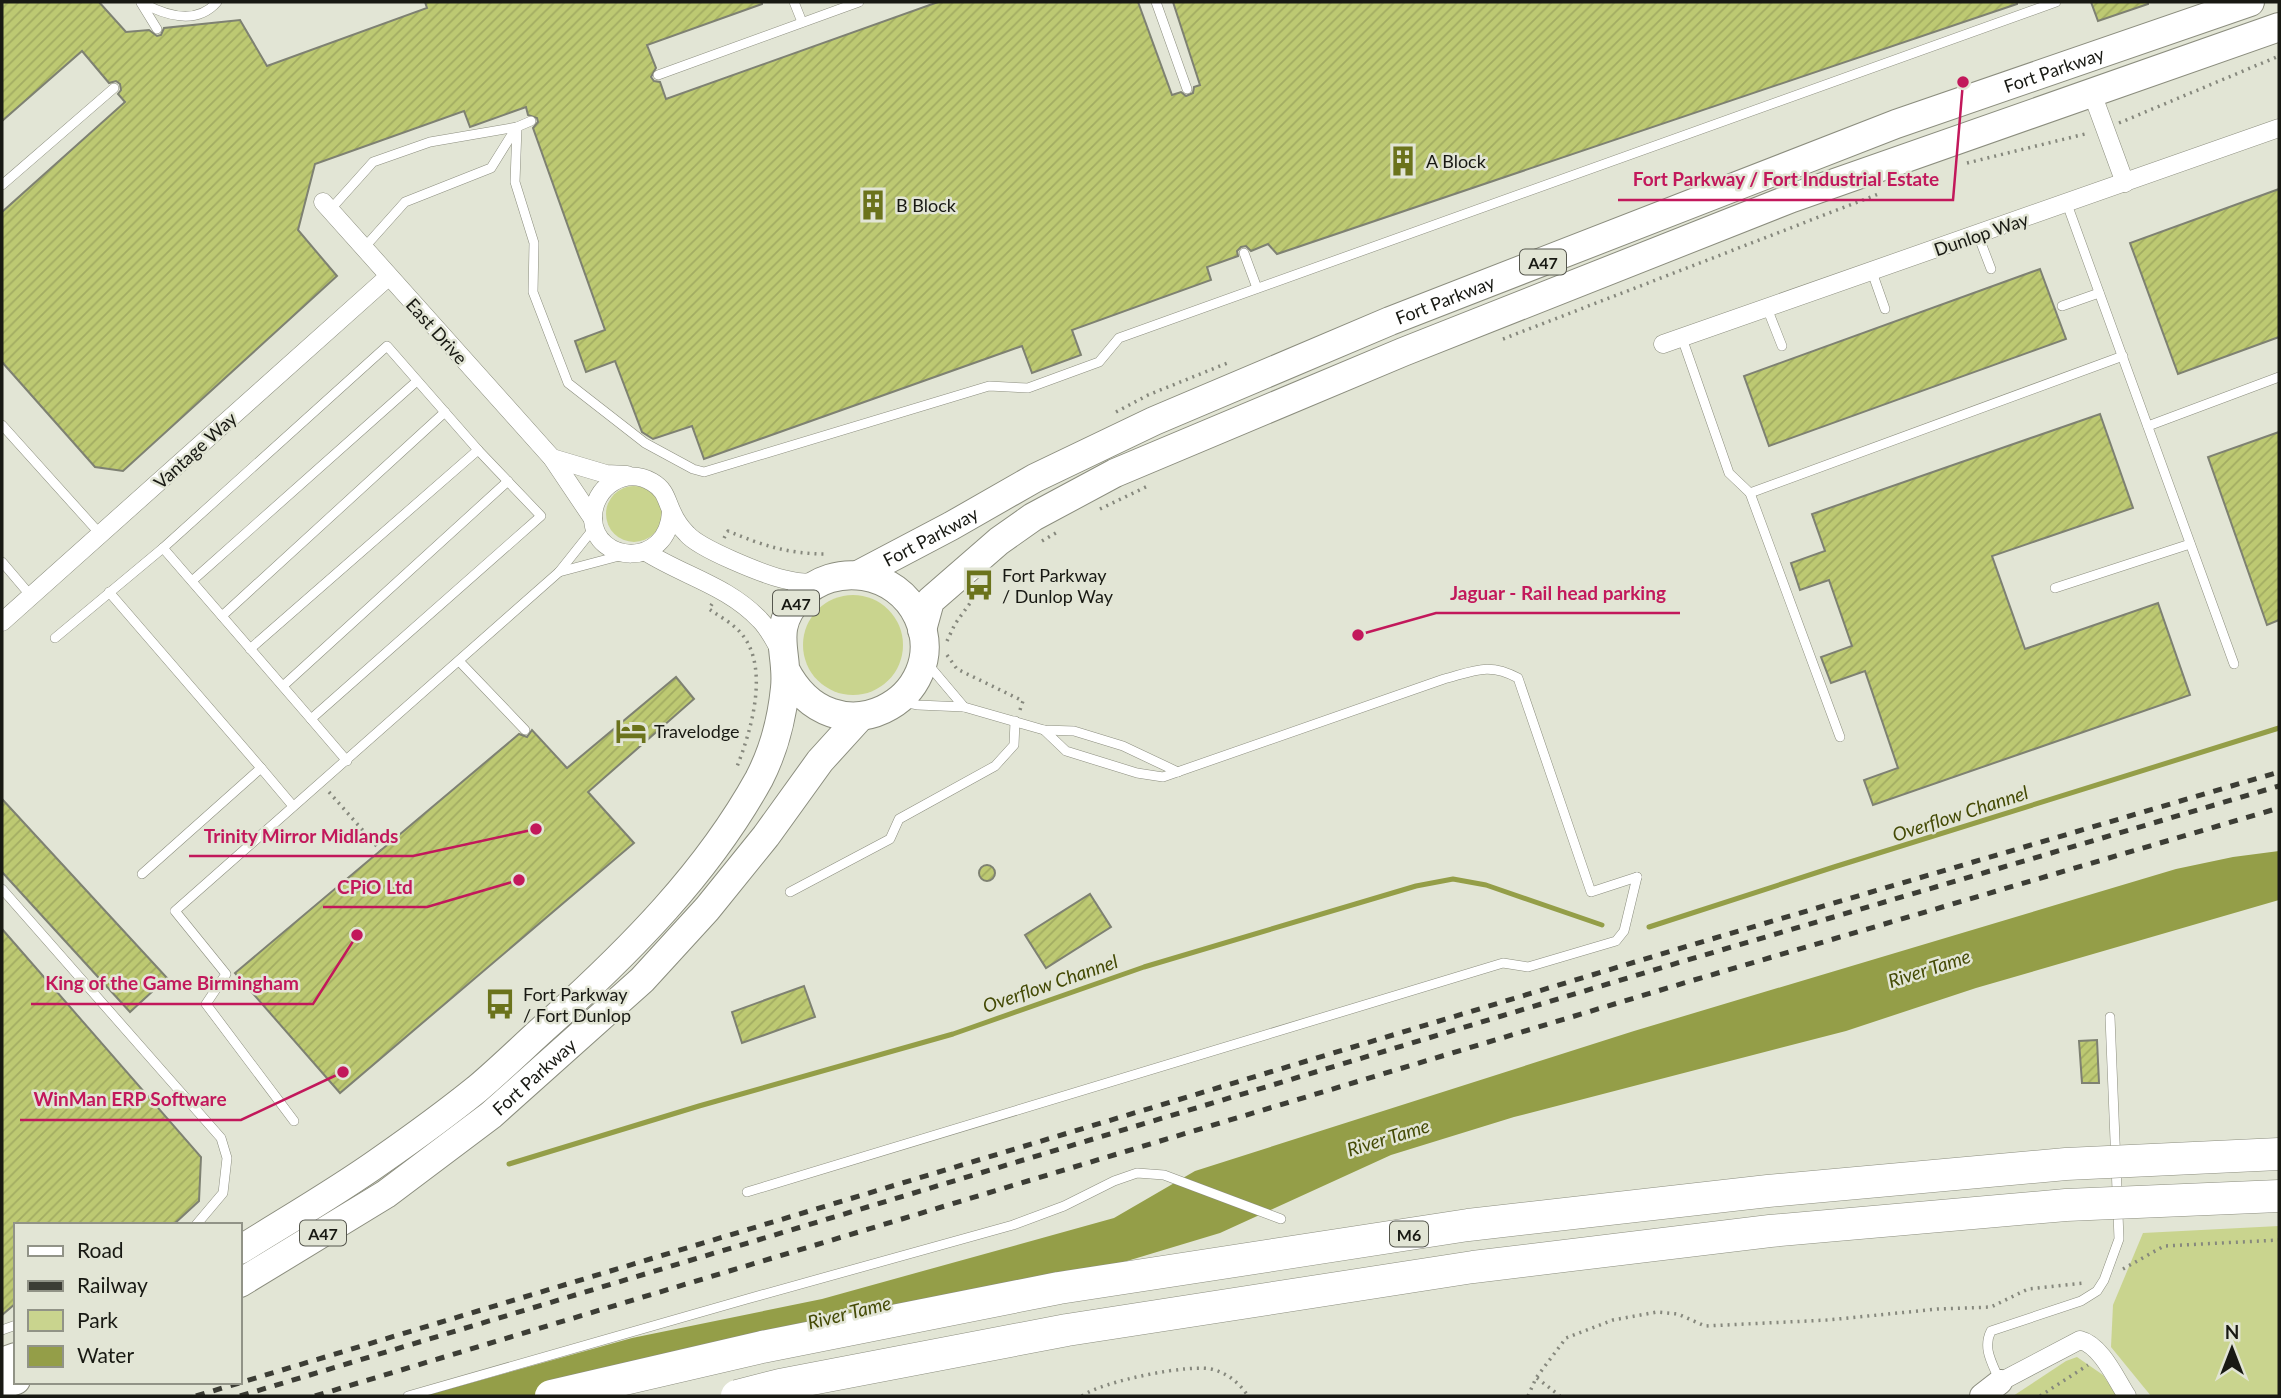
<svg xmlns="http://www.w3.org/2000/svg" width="2281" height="1398" viewBox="0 0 2281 1398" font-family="Lato,sans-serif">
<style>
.green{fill:#c9d48e}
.water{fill:#949e48}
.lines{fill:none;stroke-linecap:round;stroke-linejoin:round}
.stream{stroke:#949e48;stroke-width:5}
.building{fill:url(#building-hatch);stroke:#7e8172;stroke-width:2}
.lane-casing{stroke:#8b8d7e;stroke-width:10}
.street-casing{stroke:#8b8d7e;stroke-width:19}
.secondary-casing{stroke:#8b8d7e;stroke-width:26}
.primary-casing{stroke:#8b8d7e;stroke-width:30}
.path{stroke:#86887d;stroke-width:3.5;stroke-dasharray:2 5;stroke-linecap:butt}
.lane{stroke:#fff;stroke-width:9}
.street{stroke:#fff;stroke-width:18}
.secondary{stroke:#fff;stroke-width:24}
.primary{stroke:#fff;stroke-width:28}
.rail{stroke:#3c3d35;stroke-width:5;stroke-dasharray:9 9;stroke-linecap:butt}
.highway-bridge-casing{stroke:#8b8d7e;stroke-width:33;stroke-linecap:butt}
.highway-bridge{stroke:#fff;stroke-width:32}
.labels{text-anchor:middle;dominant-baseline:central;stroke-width:5;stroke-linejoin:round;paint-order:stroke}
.shield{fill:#e2e5d5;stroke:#55564d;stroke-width:2}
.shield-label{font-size:16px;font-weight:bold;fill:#181913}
.street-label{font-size:18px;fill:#181913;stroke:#e2e5d5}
.poi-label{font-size:18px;fill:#181913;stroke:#e2e5d5;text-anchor:start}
.water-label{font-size:19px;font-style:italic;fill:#444a05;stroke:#e2e5d5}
.leader{fill:none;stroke:#c2185b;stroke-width:2.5}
.callout-dot{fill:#c2185b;stroke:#e2e5d5;stroke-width:2.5}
.callout-label{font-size:19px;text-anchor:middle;font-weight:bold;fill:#c2185b;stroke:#e2e5d5;stroke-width:5;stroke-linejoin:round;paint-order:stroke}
</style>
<defs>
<pattern id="building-hatch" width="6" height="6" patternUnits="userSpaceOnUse" patternTransform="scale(1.75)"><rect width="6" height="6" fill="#bdc972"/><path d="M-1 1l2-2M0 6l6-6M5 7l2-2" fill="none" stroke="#a2ac62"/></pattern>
</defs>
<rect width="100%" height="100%" fill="#e2e5d5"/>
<g class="green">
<circle cx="634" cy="514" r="28"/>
<circle cx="853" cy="645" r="50"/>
<polygon points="2279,1226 2279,1396 2151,1396 2111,1347 2113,1305 2143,1233"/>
<polygon points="2077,1357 2103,1375 2117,1396 2013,1396 2066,1361"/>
</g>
<polygon class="water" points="2279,851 2279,900 1976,988 1846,1031 1514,1117 1391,1155 1220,1233 981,1305 569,1396 424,1396 632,1338 822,1299 1114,1218 1195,1171 1634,1031 2176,869 2233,857"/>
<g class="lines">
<g class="stream">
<polyline points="1649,927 1834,867 2279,728"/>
<polyline points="509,1164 699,1106 953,1034 1144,967 1416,886 1453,879 1486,885 1602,925"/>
</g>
</g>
<g class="building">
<polygon points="2,2 99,2 126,32 149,30 157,36 161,35 164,28 240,20 267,66 427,8 425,2 762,2 762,4 647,45 656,68 651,77 654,81 660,82 666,99 938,2 1138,2 1172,95 1181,92 1186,96 1193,93 1194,87 1200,85 1173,2 2017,2 2017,4 1277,254 1268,244 1251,251 1246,246 1241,247 1237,251 1238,256 1207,267 1211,280 1072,330 1081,355 1032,373 1022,346 704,459 692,426 653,439 642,432 615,361 586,372 575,341 605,330 533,128 538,122 537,118 528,115 526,107 470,127 464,111 315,164 298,230 337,276 123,471 95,467 2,362 2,212 125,102 118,94 121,90 120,84 116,81 109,83 82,51 2,121"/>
<polygon points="2091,2 2148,2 2148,4 2098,21"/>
<polygon points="2279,189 2279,337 2178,374 2130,243"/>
<polygon points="2040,269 2066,339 1769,446 1744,376"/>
<polygon points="2100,414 2133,508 1992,556 2025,649 2158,603 2190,695 1873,805 1864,780 1898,768 1865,671 1831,683 1821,657 1852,646 1829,580 1800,590 1791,563 1825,551 1812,514"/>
<polygon points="2279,432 2279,620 2267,625 2208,457"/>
<polygon points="676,677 694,699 588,792 634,843 340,1093 235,973 519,734 527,737 532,730 567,768"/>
<polygon points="2,799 167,978 130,1012 2,872"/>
<circle cx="987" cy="873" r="8"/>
<polygon points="1090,894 1111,927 1046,968 1025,935"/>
<polygon points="2,929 201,1157 199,1201 173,1225 16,1225 16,1303 2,1315"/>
<polygon points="804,986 815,1017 742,1043 732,1012"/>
<polygon points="2097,1040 2099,1083 2082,1083 2079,1041"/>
</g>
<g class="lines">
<g class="lane-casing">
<g id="lane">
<path d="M141,2C164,15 196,26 217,2"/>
<polyline points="794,2 802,22"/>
<polyline points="1156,2 1187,89"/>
<polyline points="141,3 157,29"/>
<polyline points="658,75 859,2"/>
<polyline points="517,127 515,182 534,243 533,292 568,383 645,443 693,469 704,472 989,386 1028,388 1099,362 1119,338 2056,2"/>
<polyline points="2,185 114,88"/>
<polyline points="2067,204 2234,664"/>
<polyline points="330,210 373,162 430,142 517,127 531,121"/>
<polyline points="1978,235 1991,269"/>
<polyline points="363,249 405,202 491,168 516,128"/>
<polyline points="1244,253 1257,288"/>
<polyline points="1872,272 1885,309"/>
<polyline points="2062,306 2099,293"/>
<polyline points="1767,308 1782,346"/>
<polyline points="1682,338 1729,473 1750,493"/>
<polyline points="2,425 101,535"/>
<polyline points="2148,426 2279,377"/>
<polyline points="163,548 311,719"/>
<polyline points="2,562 31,596"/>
<polyline points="559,572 623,555"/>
<polyline points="192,581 417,381"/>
<polyline points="2055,588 2190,544"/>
<polyline points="109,592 261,768"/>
<polyline points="222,616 445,412"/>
<polyline points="55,638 163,548 387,346 478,450 541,516 311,719 347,761"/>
<polyline points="250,649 478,450"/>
<polyline points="459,661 525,730"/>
<polyline points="926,662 964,707"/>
<polyline points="283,686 508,481"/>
<polyline points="903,702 918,705 964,707 1044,730 1074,731 1123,746 1178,772"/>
<path d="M1044,730L1066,751L1137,773L1163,777L1444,679C1474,671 1489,662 1518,678L1591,892L1637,877"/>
<polyline points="1840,737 1750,493 2123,356"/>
<polyline points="142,874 261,768 293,806"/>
<polyline points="2,889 221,1138 227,1158 223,1193 196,1225"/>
<polyline points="790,892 890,839 899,819 995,766 1014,745 1015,721"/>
<polyline points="294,1121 206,1004 226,974 175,911 559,572 594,528"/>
<polyline points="747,1192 1503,963 1528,967 1616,941 1624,931 1637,877"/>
<polyline points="2,1330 16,1325"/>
<path d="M2000,1382C1993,1364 1982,1349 1991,1331L2081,1301L2097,1291L2104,1280L2119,1239L2110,1017"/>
<polyline points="408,1396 747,1299 1013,1225 1064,1206 1114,1181 1137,1173 1164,1175 1281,1219"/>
</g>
</g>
<g class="street-casing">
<g id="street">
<polyline points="2092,93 2125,183"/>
<polyline points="323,202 552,458 593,519"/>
<polyline points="1663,344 2279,128"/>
<polyline points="552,458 606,474 627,475"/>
<path d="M671,512C668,569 594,564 593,518C593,487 625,466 652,482C666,490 666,500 672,512C675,519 682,529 687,534C700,549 763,574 783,579C795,582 808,584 820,582"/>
<path d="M646,552C684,576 728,586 760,620C769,629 775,642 781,652"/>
<polyline points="2,622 388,277"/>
<path d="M2000,1382L2080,1340C2101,1345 2116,1379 2127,1396"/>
</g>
</g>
<g class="secondary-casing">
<polyline id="secondary" points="1982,1396 2000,1382"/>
</g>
<g class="primary-casing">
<g id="primary">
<path id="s1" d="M858,575L951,526L1035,478L1154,421L1390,321L1896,124L2250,2"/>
<polyline points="922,630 930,601 999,541 1033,517 1115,473 1403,352 1792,198 2279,27"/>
<path d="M240,1250C286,1221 335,1193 380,1161C413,1138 446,1114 477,1089C503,1067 527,1043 553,1020C631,949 707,873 759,779C773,752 782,718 785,688C789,651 769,631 800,597C834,561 897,571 918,617C954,698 834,765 785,669"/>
<path id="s2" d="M240,1283L386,1194L491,1115L642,980L707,909L766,836L820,761L860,717"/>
<polyline points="2,1362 16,1357"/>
<polyline points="2,1385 16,1380"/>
</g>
</g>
<g class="path">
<polyline points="2119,123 2279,56"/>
<polyline points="1967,163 2089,133"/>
<polyline points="1503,339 1881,193"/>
<polyline points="1116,412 1148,395 1230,362"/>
<polyline points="1100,509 1150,485"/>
<path d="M724,538L728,531C764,546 789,554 827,554"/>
<polyline points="1042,541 1059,531"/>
<path d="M712,604L709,609C719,616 732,623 740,632C771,666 751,732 736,769"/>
<polyline points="947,641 955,624 978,592"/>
<polyline points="947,655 957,669 1023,701 1020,710"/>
<polyline points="329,792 381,851"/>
<polyline points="2123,1269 2164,1246 2279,1240"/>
<polyline points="1537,1378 1560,1396"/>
<path d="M1082,1396C1100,1382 1193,1362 1215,1370C1230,1375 1240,1384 1248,1396"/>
<polyline points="1528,1396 1536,1378 1566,1338 1613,1320 1657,1312 1678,1314 1705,1326 1828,1320 1938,1309 1991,1307 2028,1289 2084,1283"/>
<polyline points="2040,1396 2088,1365"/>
</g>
<use href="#lane" class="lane"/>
<use href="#street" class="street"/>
<use href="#secondary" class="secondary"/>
<use href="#primary" class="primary"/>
<g class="rail">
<polyline points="196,1396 1688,946 2279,772"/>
<polyline points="240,1396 1684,961 2279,786"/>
<polyline points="315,1396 1694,980 2279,808"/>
</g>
<g class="highway-bridge-casing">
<g id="highway-bridge">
<polyline points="551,1396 762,1347 1059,1288 1468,1225 1768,1191 2066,1164 2279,1154"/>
<polyline points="737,1396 780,1385 1067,1330 1473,1267 1770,1231 2066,1205 2279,1196"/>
</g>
</g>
<use href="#highway-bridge" class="highway-bridge"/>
</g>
<defs>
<g id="building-bare" transform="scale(2.415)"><path d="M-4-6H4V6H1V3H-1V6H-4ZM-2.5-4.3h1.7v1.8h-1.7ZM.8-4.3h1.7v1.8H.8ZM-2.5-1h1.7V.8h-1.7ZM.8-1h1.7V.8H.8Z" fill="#6b731c" stroke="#e2e5d5" stroke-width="2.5" paint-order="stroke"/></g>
<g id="bus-bare" transform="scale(2.415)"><path d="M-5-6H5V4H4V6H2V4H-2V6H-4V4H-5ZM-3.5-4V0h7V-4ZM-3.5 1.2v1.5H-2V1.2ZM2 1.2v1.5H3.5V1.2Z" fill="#6b731c" stroke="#e2e5d5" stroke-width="2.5" paint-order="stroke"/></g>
<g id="hotel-bare" transform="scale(2.415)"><path d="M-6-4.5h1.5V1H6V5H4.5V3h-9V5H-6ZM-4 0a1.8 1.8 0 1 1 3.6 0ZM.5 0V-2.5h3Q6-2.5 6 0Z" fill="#6b731c" stroke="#e2e5d5" stroke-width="2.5" paint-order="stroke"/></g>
</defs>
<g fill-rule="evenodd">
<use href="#building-bare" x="1403" y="161"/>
<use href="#building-bare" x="873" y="205"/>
<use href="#bus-bare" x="979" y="585"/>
<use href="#hotel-bare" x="631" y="731"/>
<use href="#bus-bare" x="500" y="1004"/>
</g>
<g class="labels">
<g class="shield">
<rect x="1520" y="249.5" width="46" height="25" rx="5"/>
<rect x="773" y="590.5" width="46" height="25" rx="5"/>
<rect x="300" y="1220.5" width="46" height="25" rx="5"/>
<rect x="1390" y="1221.5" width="38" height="25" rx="5"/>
</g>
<g class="shield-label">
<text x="1543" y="262">A47</text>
<text x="796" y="603">A47</text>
<text x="323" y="1233">A47</text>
<text x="1409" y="1234">M6</text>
</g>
<g class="street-label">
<text stroke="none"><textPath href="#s1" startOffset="1300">Fort Parkway</textPath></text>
<text transform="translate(1981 234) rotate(-19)">Dunlop Way</text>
<text stroke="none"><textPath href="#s1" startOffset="649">Fort Parkway</textPath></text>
<text transform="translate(437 331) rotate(48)">East Drive</text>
<text transform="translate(195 450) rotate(-42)">Vantage Way</text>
<text stroke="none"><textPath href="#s1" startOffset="82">Fort Parkway</textPath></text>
<text stroke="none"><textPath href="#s2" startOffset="360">Fort Parkway</textPath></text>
</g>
<g class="poi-label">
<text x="1426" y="161">A Block</text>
<text x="896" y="205">B Block</text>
<text x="1002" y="575">Fort Parkway<tspan x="1002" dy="21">/ Dunlop Way</tspan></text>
<text x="654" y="731">Travelodge</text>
<text x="523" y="994">Fort Parkway<tspan x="523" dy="21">/ Fort Dunlop</tspan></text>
</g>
<g class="water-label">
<text transform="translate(1960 813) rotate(-18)">Overflow Channel</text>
<text transform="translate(1929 968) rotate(-18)">River Tame</text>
<text transform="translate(1050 983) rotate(-19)">Overflow Channel</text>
<text transform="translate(1388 1137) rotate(-17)">River Tame</text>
<text transform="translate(849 1312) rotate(-14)">River Tame</text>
</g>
</g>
<path class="leader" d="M1963 82L1953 200H1618M1358 635L1436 613H1680M536 829L413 856H189M519 880L427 907H323M357 935L313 1004H31M343 1072L241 1120H20"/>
<g class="callout-dot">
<circle cx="1963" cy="82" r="7"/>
<circle cx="1358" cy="635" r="7"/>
<circle cx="536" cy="829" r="7"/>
<circle cx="519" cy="880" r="7"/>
<circle cx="357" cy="935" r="7"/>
<circle cx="343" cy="1072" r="7"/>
</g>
<g class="callout-label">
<text x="1786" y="186">Fort Parkway / Fort Industrial Estate</text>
<text x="1558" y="600">Jaguar - Rail head parking</text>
<text x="301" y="843">Trinity Mirror Midlands</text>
<text x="375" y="894">CPiO Ltd</text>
<text x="172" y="990">King of the Game Birmingham</text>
<text x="130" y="1106">WinMan ERP Software</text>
</g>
<rect width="2281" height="1398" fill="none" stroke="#181913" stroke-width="7"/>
<rect x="14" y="1223" width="228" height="161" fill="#e2e5d5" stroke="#919387" stroke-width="2"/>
<rect x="28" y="1246" width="35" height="10" fill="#ffffff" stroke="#919387" stroke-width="2"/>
<text x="77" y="1258" font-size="21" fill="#181913">Road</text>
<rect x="28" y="1281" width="35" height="10" fill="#3c3d35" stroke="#919387" stroke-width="2"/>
<text x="77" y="1293" font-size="21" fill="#181913">Railway</text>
<rect x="28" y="1310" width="35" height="21" fill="#c9d48e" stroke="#919387" stroke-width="2"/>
<text x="77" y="1328" font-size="21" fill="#181913">Park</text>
<rect x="28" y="1346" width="35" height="21" fill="#949e48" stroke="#919387" stroke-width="2"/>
<text x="77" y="1363" font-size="21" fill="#181913">Water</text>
<g transform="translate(2232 1349)" stroke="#e2e5d5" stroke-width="5" paint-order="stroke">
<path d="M0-5L12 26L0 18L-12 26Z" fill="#181913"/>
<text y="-10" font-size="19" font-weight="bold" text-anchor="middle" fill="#181913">N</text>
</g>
</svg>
